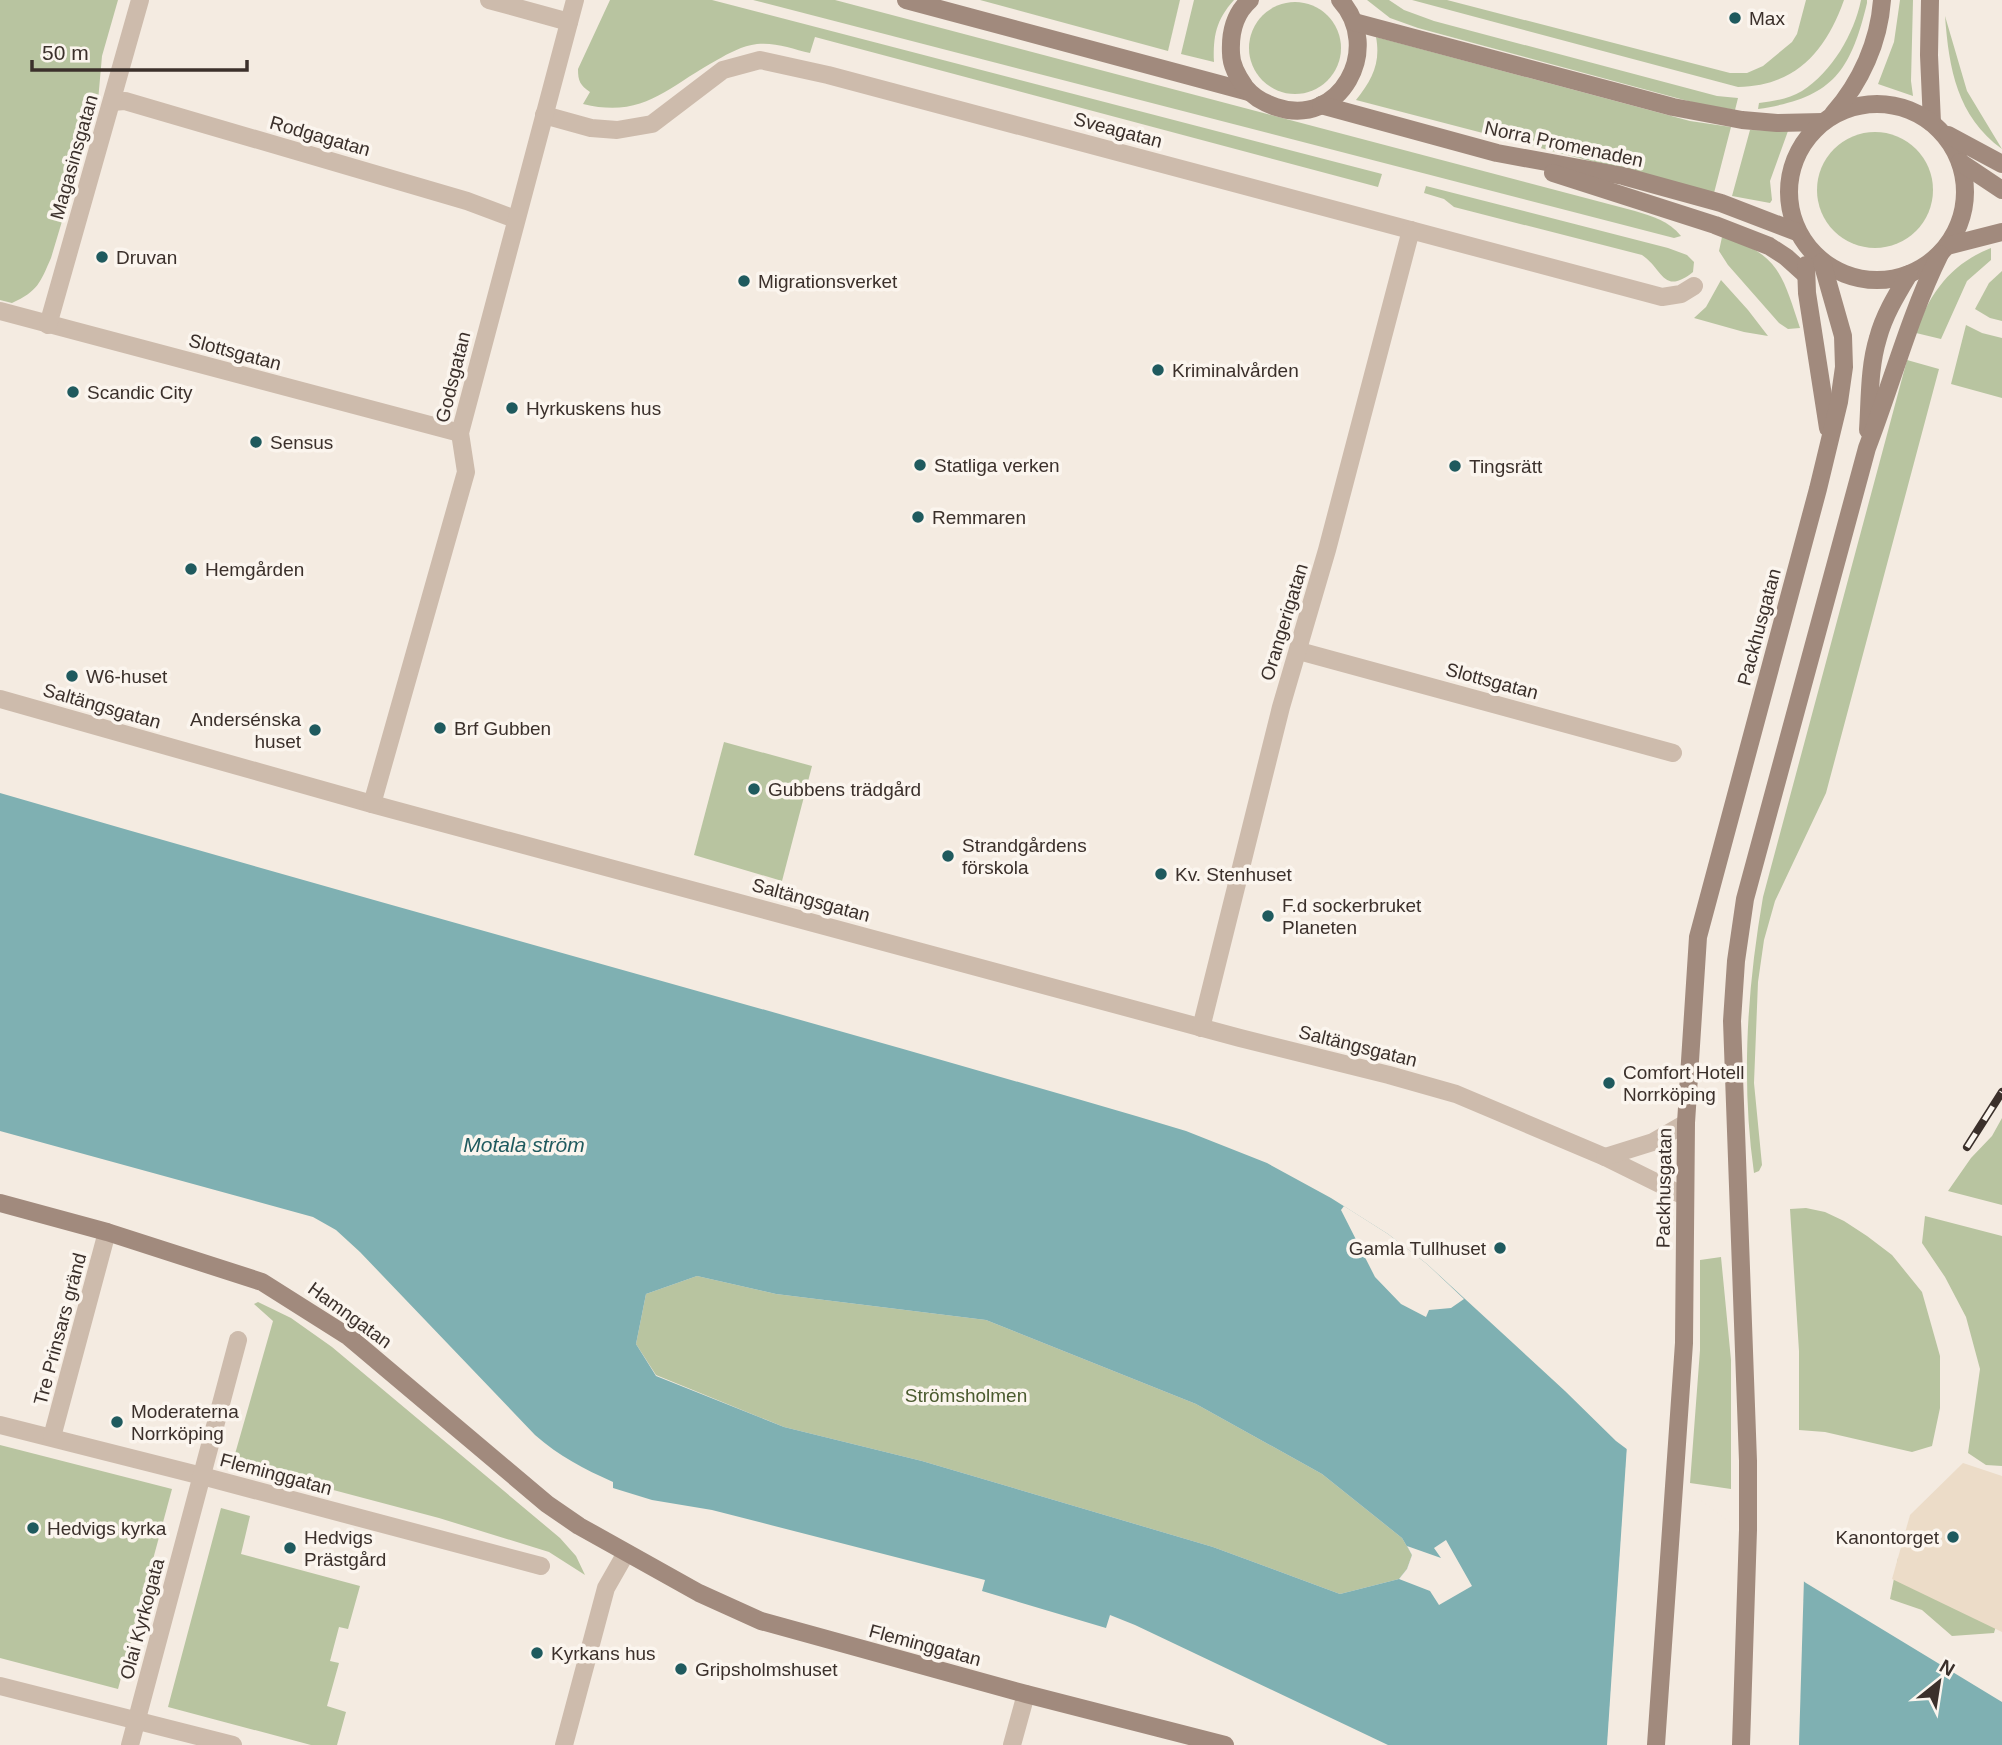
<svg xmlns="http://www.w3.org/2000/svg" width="2002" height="1745" viewBox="0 0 2002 1745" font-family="Arial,sans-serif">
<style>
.green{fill:#b8c4a0}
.plaza{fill:#ecdcc8}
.water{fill:#7fb0b2;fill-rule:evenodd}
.pier{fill:#f4ebe1}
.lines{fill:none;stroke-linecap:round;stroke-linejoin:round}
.street{stroke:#cdbbac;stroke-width:18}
.secondary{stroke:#a18a7d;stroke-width:18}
.rail-casing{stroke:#3b302b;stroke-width:8}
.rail{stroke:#fbf5ee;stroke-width:5;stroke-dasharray:16;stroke-linecap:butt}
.poi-dot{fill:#1f5a5e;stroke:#fbf5ee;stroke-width:2.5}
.labels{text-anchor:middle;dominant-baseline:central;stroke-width:7;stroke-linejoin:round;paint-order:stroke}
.poi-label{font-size:19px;fill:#3b302b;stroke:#fbf5ee;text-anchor:start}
.street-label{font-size:19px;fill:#3b302b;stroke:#fbf5ee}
.park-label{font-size:19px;fill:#4a5a2e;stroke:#fbf5ee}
.water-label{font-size:21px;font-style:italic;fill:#1f5a5e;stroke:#fbf5ee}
</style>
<rect width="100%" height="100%" fill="#f4ebe1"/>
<g class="green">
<path d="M0,0H118L102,56L98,101L51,258C40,283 38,291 12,303L0,300Z"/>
<path d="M610,0H712L1382,174L1378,187L815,37L810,53C793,49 775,42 757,44C742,46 729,53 717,60C667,87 644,119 583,104L590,92C580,85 578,81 578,69Z"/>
<path d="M753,0H835L1635,211C1652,216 1669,221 1681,236L1674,238Z"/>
<polygon points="980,0 1180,0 1168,51"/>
<path d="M1194,0H1234C1216,20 1213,36 1214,62L1181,54Z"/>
<polygon points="1367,0 1389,0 1404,10 1434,21 1717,96 1738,98 1735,110 1699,104 1418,28 1390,18"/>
<path d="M1412,0H1447L1730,73H1747L1763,66L1792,42L1797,34L1806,0H1844C1826,51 1796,86 1738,87Z"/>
<path d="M1861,0H1867V3C1850,74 1831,98 1758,109L1759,103C1774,101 1789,99 1802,91C1832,72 1854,34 1861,0Z"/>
<polygon points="1900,0 1913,0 1911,81 1913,96 1878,84 1894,42"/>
<circle cx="1295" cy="48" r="46"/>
<path d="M1945,16L1967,91L2002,149C1957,116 1949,69 1945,16Z"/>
<path d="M1376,37L1690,121L1731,127L1714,193L1356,100C1372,80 1381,63 1376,37Z"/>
<polygon points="1750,130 1788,131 1770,181 1772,200 1770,203 1732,196"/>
<circle cx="1875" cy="190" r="58"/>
<path d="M1426,186L1668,248L1687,255L1694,262L1693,272C1663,296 1663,269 1642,255L1454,207L1444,199L1424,193Z"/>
<path d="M1722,237C1779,252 1783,277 1800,328L1788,329L1779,323L1728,265L1719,251Z"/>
<path d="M1991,248V260L1967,281L1941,339L1916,333C1929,293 1952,263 1991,248Z"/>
<polygon points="2002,271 2002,321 1990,318 1975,309 1989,283"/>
<polygon points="1721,280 1748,310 1768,336 1744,332 1694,318 1706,307"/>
<polygon points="1966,325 1982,333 2002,338 2002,398 1951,384"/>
<path d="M1907,360L1939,369L1826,793L1775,901L1764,940L1758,982L1754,1083L1762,1165L1759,1171L1754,1173C1741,1081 1747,989 1763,897Z"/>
<polygon points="724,742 812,766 782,881 694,855"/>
<polygon points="2002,1118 2002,1205 1948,1191 1971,1158 1992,1136"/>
<polygon points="1806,1208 1825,1212 1844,1221 1867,1236 1892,1255 1922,1292 1940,1356 1940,1408 1932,1446 1912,1452 1825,1432 1799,1430 1799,1351 1790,1209"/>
<polygon points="1925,1216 2002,1236 2002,1466 1986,1465 1968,1453 1980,1369 1966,1317 1945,1277 1922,1243"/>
<polygon points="1721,1257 1731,1360 1731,1489 1690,1483 1700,1350 1700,1260"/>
<polygon points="697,1276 776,1294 986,1320 1196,1404 1322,1474 1402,1538 1412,1555 1407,1569 1399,1579 1340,1594 1213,1547 922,1461 784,1427 656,1375 636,1344 646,1294"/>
<polygon points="258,1302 291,1318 332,1347 560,1538 576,1556 585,1575 549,1552 439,1518 243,1466 235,1454 273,1321 254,1304"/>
<polygon points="0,1445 172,1489 118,1689 0,1658"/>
<polygon points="221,1508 250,1516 241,1554 360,1586 348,1629 339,1627 330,1661 339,1663 327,1706 346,1712 337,1745 311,1745 168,1707"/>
<polygon points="1898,1558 1998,1619 1994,1633 1952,1636 1922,1610 1890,1599"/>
</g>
<polygon class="plaza" points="1963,1463 2002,1476 2002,1632 1892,1579 1910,1515"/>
<path class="water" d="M0,793C378,903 758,1006 1136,1116L1186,1131L1267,1163L1331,1198L1388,1234L1427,1264L1565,1391L1616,1441L1806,1583L2002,1702V1745H1388L1135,1625L1110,1615L1106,1628L982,1591L985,1580L712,1510L652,1500L613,1488V1482C584,1469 559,1456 535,1435L360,1252L336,1230L313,1217L0,1131ZM697,1276L776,1294L986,1320L1196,1404L1322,1474L1402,1538L1412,1555L1407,1569L1399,1579L1340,1594L1213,1547L922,1461L784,1427L656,1376L636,1344L646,1294Z"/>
<g class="pier">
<polygon points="1344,1206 1388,1234 1427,1264 1464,1299 1451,1308 1429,1310 1426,1317 1401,1304 1375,1277 1341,1210"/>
<polygon points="1627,1445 1804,1578 1799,1745 1607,1745"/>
<polygon points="1446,1540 1472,1586 1439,1605 1430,1591 1399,1579 1407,1569 1412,1555 1407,1546 1441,1558 1434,1548"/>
</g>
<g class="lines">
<g class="street">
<polyline points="489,0 569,22"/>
<polyline points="112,102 125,101 467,201 515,219"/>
<polyline points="544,115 591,128 617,130 652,124 723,70 760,60 828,75 1662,297 1681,294 1694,286"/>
<polyline points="0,311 460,433"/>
<polyline points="48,325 140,0"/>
<polyline points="1299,651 1673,753"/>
<polyline points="0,699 372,804 1240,1038 1389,1075 1456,1094 1605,1157 1684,1196"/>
<polyline points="372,804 466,472 460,433 575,0"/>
<polyline points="1201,1028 1281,707 1327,550 1411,230"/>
<polyline points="1605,1157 1653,1142 1686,1123"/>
<polyline points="0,1425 202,1476 541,1566"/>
<polyline points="52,1437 107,1232"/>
<polyline points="0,1686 233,1745"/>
<polyline points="130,1745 238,1340"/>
<polyline points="564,1745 606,1588 626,1553"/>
<polyline points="1012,1745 1026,1694"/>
</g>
<g class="secondary">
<polyline points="906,0 1249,92"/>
<path d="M1250,0C1234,14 1230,33 1231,53C1231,66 1238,77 1245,87C1253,97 1264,103 1276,107C1340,129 1384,48 1340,0"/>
<polyline points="1930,0 1929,55 1932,123"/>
<polyline points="1354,22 1673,107 1742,120 1777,123 1823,122"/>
<circle cx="1877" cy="192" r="88"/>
<polyline points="1321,105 1497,153 1623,176 1721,203 1797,232"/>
<path d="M1833,114C1861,82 1879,42 1882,0"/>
<polyline points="1948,135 2002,164"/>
<polyline points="1960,162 2002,190"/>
<polyline points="1553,173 1715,225 1769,246 1786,257 1806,275"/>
<polyline points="1947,246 2002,232"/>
<polyline points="1806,265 1807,293 1828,428"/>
<path d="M1868,430C1870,400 1869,367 1878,338C1884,315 1897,294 1909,274"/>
<polyline points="0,1203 107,1232 262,1282 349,1337 547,1504 579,1526 699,1593 761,1621 1026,1694 1225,1745"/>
<polyline points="1656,1745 1684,1343 1686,1123 1698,937 1818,489 1839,402 1844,367 1843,336 1822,262"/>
<path d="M1741,1745L1748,1530V1461L1732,1021L1736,961L1745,899L1867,448C1892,383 1909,317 1940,254"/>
</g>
<g class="rail-casing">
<polyline id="rail" points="1967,1147 2002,1092"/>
</g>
<use href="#rail" class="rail"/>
</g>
<g class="poi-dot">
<circle cx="1735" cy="18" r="7"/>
<circle cx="102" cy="257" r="7"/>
<circle cx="744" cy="281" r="7"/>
<circle cx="1158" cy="370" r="7"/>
<circle cx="73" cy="392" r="7"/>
<circle cx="512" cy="408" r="7"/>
<circle cx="256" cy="442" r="7"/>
<circle cx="920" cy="465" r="7"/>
<circle cx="1455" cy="466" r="7"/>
<circle cx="918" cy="517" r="7"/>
<circle cx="191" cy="569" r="7"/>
<circle cx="72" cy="676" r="7"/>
<circle cx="440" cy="728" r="7"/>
<circle cx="315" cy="730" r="7"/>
<circle cx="754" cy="789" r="7"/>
<circle cx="948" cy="856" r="7"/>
<circle cx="1161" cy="874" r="7"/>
<circle cx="1268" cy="916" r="7"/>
<circle cx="1609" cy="1083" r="7"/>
<circle cx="1500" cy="1248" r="7"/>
<circle cx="117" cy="1422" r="7"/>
<circle cx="33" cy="1528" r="7"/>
<circle cx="1953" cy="1537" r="7"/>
<circle cx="290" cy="1548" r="7"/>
<circle cx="537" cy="1653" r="7"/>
<circle cx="681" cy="1669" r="7"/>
</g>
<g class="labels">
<g class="poi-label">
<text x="1749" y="18">Max</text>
<text x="116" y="257">Druvan</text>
<text x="758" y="281">Migrationsverket</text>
<text x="1172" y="370">Kriminalvården</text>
<text x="87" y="392">Scandic City</text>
<text x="526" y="408">Hyrkuskens hus</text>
<text x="270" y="442">Sensus</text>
<text x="934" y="465">Statliga verken</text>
<text x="1469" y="466">Tingsrätt</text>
<text x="932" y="517">Remmaren</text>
<text x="205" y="569">Hemgården</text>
<text x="86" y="676">W6-huset</text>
<text x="301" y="719" text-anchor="end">Andersénska<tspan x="301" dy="22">huset</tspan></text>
<text x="454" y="728">Brf Gubben</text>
<text x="768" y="789">Gubbens trädgård</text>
<text x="962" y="845">Strandgårdens<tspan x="962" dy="22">förskola</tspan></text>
<text x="1175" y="874">Kv. Stenhuset</text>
<text x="1282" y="905">F.d sockerbruket<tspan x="1282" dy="22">Planeten</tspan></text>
<text x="1623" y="1072">Comfort Hotell<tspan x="1623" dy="22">Norrköping</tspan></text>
<text x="1486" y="1248" text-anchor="end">Gamla Tullhuset</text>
<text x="131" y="1411">Moderaterna<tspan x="131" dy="22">Norrköping</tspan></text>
<text x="47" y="1528">Hedvigs kyrka</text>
<text x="304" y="1537">Hedvigs<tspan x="304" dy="22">Prästgård</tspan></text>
<text x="1939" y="1537" text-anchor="end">Kanontorget</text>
<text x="551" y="1653">Kyrkans hus</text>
<text x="695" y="1669">Gripsholmshuset</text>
</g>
<g class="street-label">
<text transform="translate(1118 130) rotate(15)">Sveagatan</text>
<text transform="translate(320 136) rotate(16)">Rodgagatan</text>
<text transform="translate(1564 144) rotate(12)">Norra Promenaden</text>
<text transform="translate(74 157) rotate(-74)">Magasinsgatan</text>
<text transform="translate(235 352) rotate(15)">Slottsgatan</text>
<text transform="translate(453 377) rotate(-76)">Godsgatan</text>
<text transform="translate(1284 622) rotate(-73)">Orangerigatan</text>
<text transform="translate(1759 627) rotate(-75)">Packhusgatan</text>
<text transform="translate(1492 681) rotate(15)">Slottsgatan</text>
<text transform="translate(102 706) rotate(16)">Saltängsgatan</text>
<text transform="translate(811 900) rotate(15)">Saltängsgatan</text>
<text transform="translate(1358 1046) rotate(14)">Saltängsgatan</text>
<text transform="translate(1664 1188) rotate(-89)">Packhusgatan</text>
<text transform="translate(350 1315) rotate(36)">Hamngatan</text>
<text transform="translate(60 1329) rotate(-75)">Tre Prinsars gränd</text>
<text transform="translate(276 1474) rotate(15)">Fleminggatan</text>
<text transform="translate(142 1619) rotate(-75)">Olai Kyrkogata</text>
<text transform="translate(925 1645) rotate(15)">Fleminggatan</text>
</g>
<g class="park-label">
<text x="966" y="1395">Strömsholmen</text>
</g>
<g class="water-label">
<text x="524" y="1144">Motala ström</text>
</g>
</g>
<g transform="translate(1939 1682) rotate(30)" stroke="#fbf5ee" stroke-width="5" paint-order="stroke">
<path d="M0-5L12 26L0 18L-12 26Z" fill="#3b302b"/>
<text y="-10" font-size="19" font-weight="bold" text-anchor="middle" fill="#3b302b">N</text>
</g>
<path d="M32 60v10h215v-10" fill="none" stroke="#3b302b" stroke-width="3.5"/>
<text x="42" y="60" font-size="21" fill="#3b302b" stroke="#fbf5ee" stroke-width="5" paint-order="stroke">50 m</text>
</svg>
